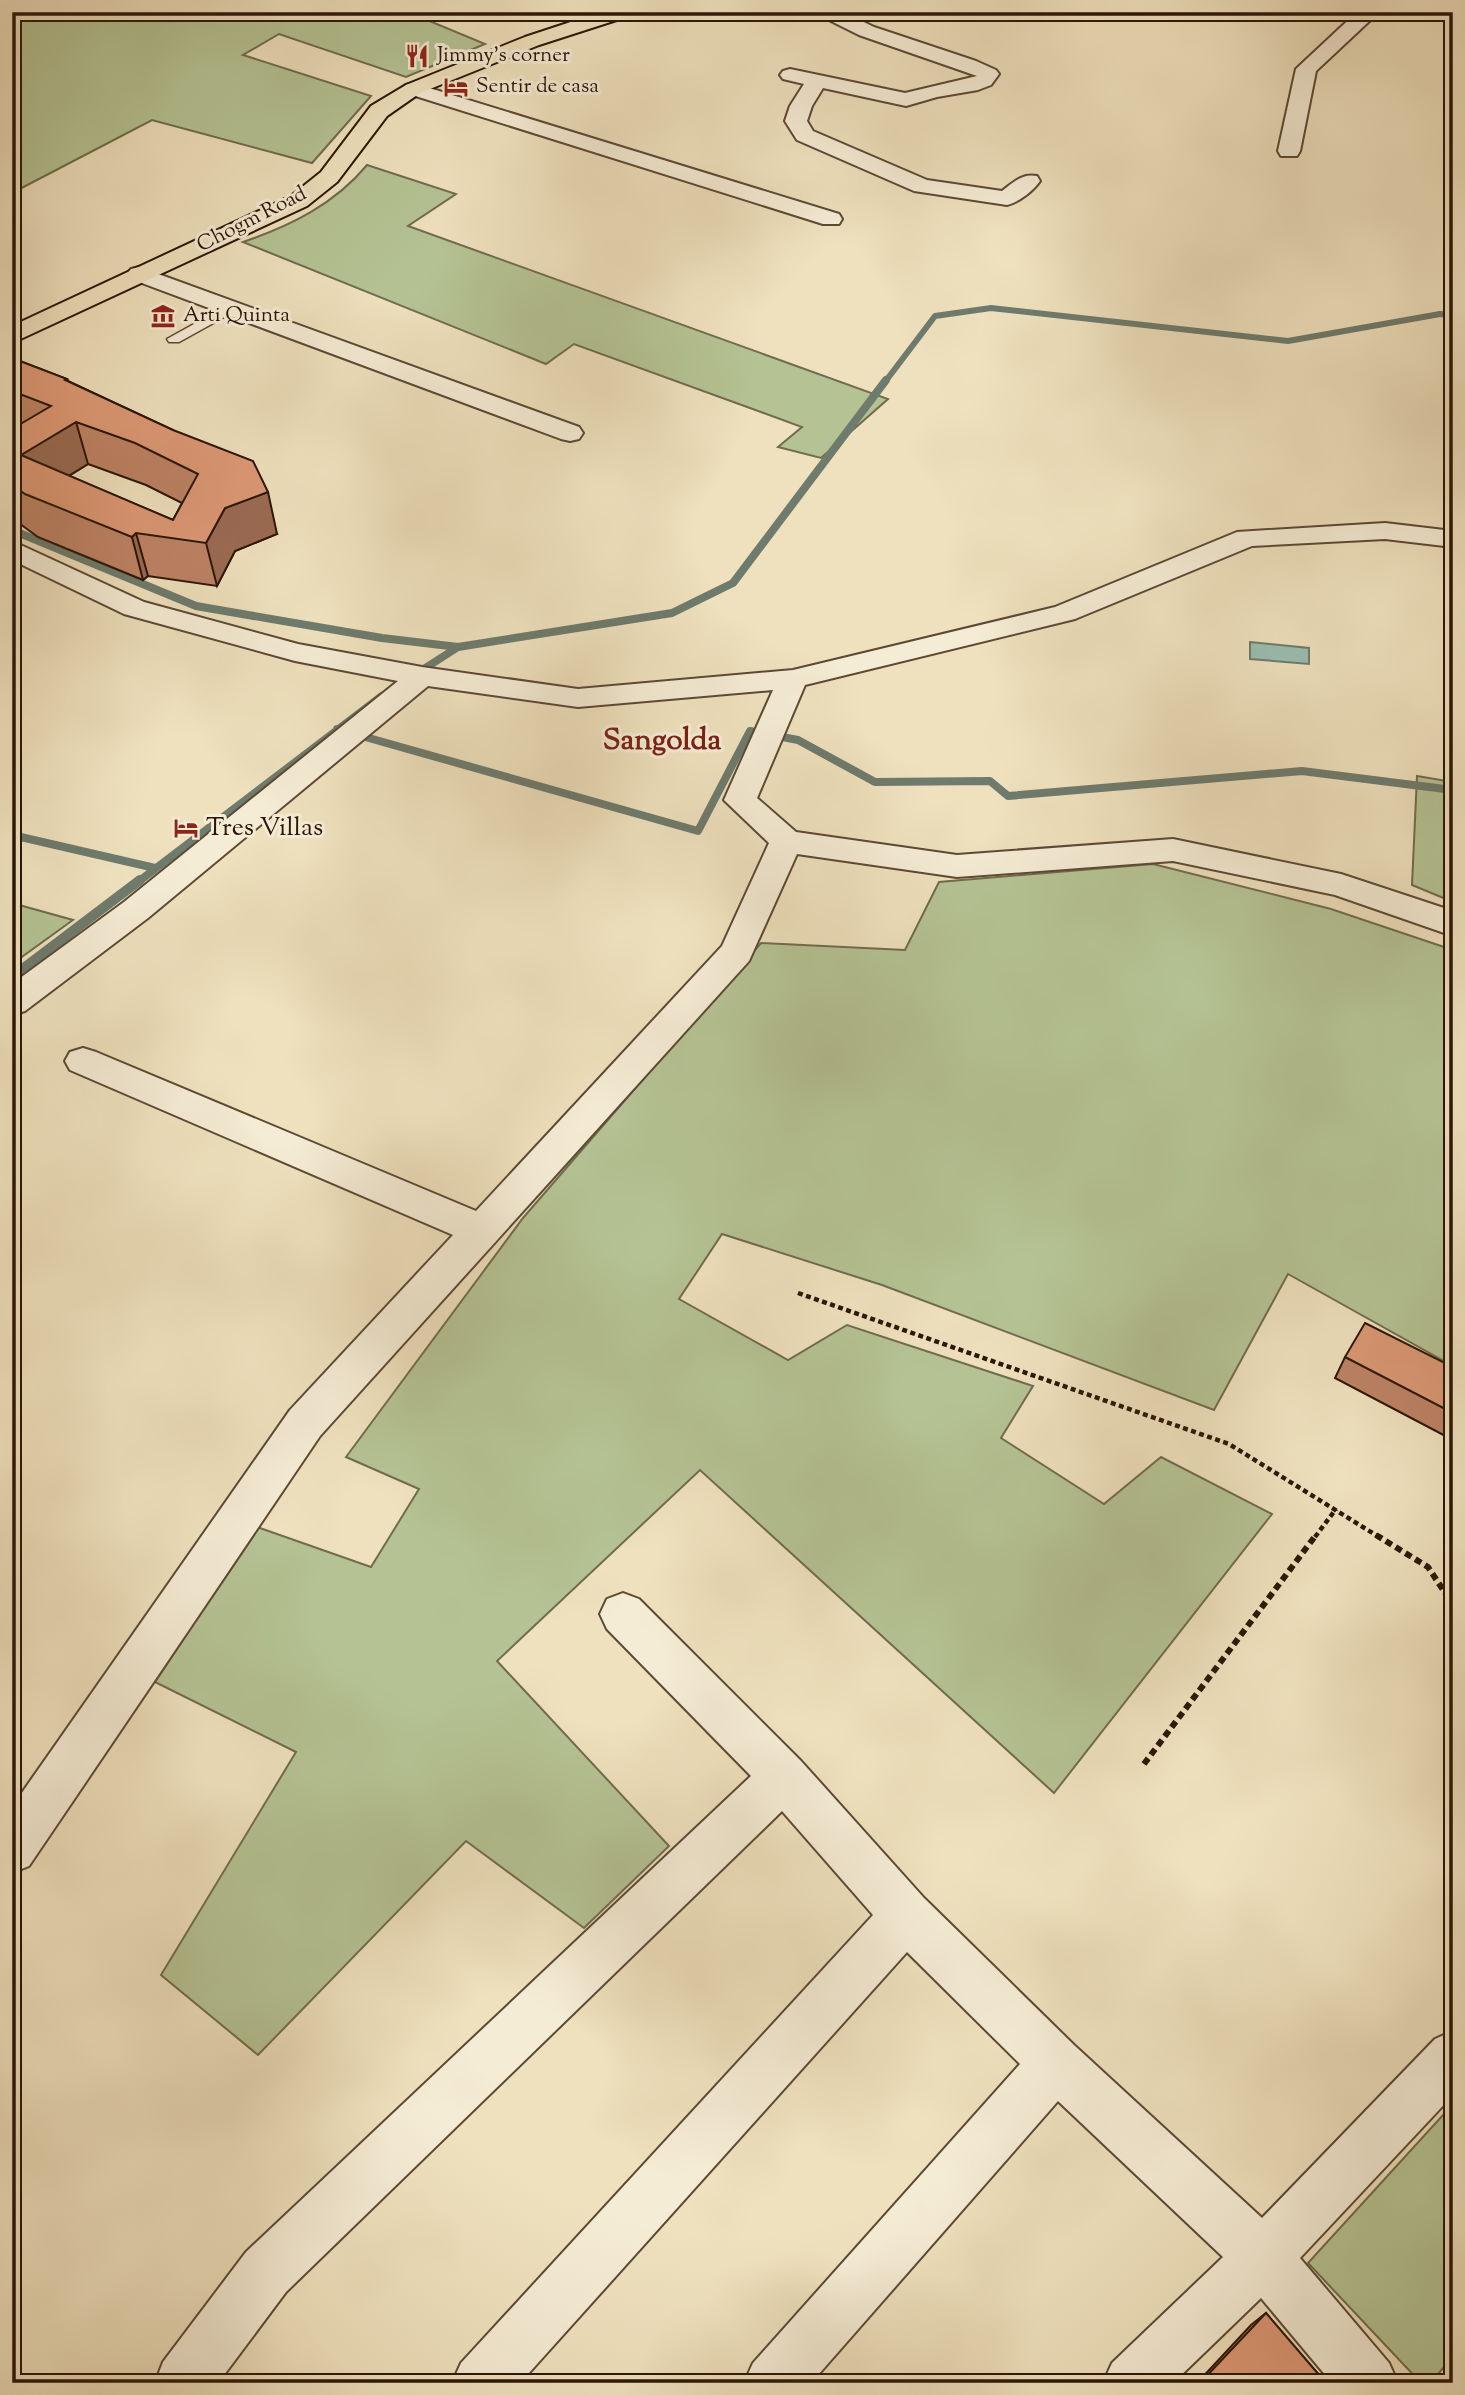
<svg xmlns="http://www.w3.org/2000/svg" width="1465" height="2395" viewBox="0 0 1465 2395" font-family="'Sorts Mill Goudy',serif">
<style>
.green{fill:#b5c394;stroke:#706c4d;stroke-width:2}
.water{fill:#9abeb1;stroke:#6e7b6d;stroke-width:2}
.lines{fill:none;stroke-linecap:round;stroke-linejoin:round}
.stream-far2{stroke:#6e7b6d;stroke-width:6}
.stream-far1{stroke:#6e7b6d;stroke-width:8}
.stream{stroke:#6e7b6d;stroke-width:10}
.lane-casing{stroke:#5c4934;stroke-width:3}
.street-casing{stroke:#5c4934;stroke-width:4}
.primary-casing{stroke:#2b1606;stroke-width:4}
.path-far1{stroke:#2b1606;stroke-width:4.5;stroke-dasharray:5 3.5;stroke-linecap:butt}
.path{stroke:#2b1606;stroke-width:6;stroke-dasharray:7 4.5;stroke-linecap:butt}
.lane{fill:#f5ecd5;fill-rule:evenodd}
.street{fill:#f5ecd5;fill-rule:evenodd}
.primary{fill:#efe1be;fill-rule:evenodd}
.wall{fill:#bd8365;stroke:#2b1606;stroke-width:2;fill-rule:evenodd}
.shaded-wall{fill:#9a6a52;stroke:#2b1606;stroke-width:2}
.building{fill:#dc9875;stroke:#2b1606;stroke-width:2;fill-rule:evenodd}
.labels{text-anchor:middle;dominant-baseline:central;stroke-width:6;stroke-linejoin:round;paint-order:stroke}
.far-poi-label{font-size:21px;fill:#2b1606;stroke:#f5ecd5;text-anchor:start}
.far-street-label{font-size:21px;fill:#2b1606;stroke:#f5ecd5}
.poi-label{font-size:26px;fill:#2b1606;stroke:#f5ecd5;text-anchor:start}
.quarter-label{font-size:30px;font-weight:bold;fill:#7a1f14;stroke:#f5ecd5}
</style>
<rect width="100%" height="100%" fill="#efe1be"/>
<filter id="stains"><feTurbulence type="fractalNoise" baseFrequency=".00286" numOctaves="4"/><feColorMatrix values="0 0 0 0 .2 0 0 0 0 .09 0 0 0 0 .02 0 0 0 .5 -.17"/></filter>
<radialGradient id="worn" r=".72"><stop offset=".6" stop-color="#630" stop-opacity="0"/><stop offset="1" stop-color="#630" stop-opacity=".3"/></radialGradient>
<g class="green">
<polygon points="12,12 408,12 485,44 406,77 279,34 243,55 371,96 312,163 152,120 12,193"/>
<path d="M367,165L456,194L408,226L888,399L821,458L778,447L802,427L574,344L546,364L243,242C290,226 335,204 367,165Z"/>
<polygon points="1417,776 1453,782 1453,902 1412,885"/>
<polygon points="1153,864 1331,909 1453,950 1453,1366 1288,1274 1214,1410 882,1285 722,1234 679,1299 788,1360 847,1325 1033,1386 1001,1438 1104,1504 1161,1457 1272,1514 1054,1793 700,1470 497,1661 669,1846 584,1928 466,1841 258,2055 161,1975 296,1752 155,1682 257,1527 371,1567 419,1489 346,1457 523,1218 761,943 905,950 939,882"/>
<polygon points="12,903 73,920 12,964"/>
<polygon points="1453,2104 1453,2357 1430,2383 1421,2383 1308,2263"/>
</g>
<polygon class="water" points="1250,642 1309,648 1309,664 1250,659"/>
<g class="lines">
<polyline class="stream-far2" points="885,382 935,316 991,308 1288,341 1440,314 1453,315"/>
<g class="stream-far1">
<polyline points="12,530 196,606 382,638 458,647 672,613 733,583 886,380"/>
<polyline points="416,674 458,647"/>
<polyline points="337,729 698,831 750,731 798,740 875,782 990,781 1008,796 1302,771 1453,790"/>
<polyline points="12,835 155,868"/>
<polyline points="138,882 382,696"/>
</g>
<polyline class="stream" points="12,977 140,880"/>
<g class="lane-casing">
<polygon id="lane" points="232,303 237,304 237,310 179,342 169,342 167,339"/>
</g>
<g class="street-casing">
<g id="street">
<path d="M818,12H843L874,27L976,61L996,70L999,74L991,85L978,90L937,97L906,106L823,88L812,106L807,121L813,131L927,180L1002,191C1014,182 1022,173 1037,176L1040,181C1033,191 1019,202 1007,205L914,191L797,140L785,121L790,106L804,84L783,79L780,75L783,71L790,69L905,93L977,76L859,35L821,16Z"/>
<polygon points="1357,12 1379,12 1316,71 1300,151 1297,156 1281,156 1278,151 1296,69"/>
<polygon points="413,83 839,214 842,219 839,224 823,224 406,93 403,89 406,85"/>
<polygon points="139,267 579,427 583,433 579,439 570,441 561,439 131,279 127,274 131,269"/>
<polygon points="1385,523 1453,531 1453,547 1385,539 1252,546 1075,619 805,685 757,798 796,832 957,855 1173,839 1341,874 1453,911 1453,936 1335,895 1173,861 957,877 797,854 749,961 320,1436 29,1866 12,1873 12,1807 290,1410 453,1235 70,1070 65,1061 70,1052 83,1048 96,1052 476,1211 722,946 769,843 724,800 773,690 578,707 428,686 148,918 25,1011 12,1015 12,984 124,902 398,681 295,661 124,614 12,560 12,541 144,602 298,644 422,667 578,689 793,670 1055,607 1237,532"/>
<polygon points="623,1593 639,1599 801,1761 924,1898 1074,2045 1262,2218 1435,2039 1453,2031 1453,2095 1300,2258 1389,2363 1398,2383 1332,2383 1261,2298 1173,2383 1103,2383 1112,2363 1223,2257 1058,2101 811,2383 744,2383 753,2363 1020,2064 907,1952 520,2383 452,2383 461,2363 873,1915 782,1811 286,2292 218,2383 155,2383 163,2362 246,2252 751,1776 607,1629 600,1614 607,1599"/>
</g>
</g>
<g class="primary-casing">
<polygon id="primary" points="601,12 632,12 629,16 539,45 420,93 387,116 337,182 307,206 12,343 12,326 291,196 321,172 371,106 406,85 525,37"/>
</g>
<g class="path-far1">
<polyline points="798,1293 1229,1444 1379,1537"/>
<polyline points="1315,1537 1336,1509"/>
</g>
<g class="path">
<polyline points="1376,1535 1428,1567 1453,1605"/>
<polyline points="1144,1764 1316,1535"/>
</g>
<use href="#lane" class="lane"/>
<use href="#street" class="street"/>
<use href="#primary" class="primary"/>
</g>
<g class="wall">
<path d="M12,358L67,379L68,381L173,430L277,534L235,551L217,586L148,576L143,580L38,537L12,518V429L14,428H12ZM88,464L146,485L182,503L173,520L69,476Z"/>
<polygon points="1345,1357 1453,1367 1453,1440 1335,1378"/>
<polygon points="1266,2313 1326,2383 1197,2383 1251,2325"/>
</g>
<g class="shaded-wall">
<polygon points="76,422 88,464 34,497 21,455"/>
<polygon points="268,492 277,534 235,551 217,586 206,543 225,508"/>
<polygon points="136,533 148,576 143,580 132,537"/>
</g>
<g class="building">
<path d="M12,358L67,379L65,380L173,430L253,461L268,492L225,508L206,543L136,533L132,537L25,494L12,485V429L51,406L12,391ZM76,422L135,443L198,474L173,520L21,455Z"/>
<polygon points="1365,1323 1453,1367 1453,1413 1345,1357"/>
<polygon points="1266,2313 1326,2383 1200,2383"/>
</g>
<defs>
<g id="restaurant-bare" transform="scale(1.89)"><path d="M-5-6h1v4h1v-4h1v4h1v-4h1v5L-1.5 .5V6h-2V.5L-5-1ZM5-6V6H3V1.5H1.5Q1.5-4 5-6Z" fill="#8f2418" stroke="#f5ecd5" stroke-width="2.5" paint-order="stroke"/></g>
<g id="hotel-bare" transform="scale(1.89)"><path d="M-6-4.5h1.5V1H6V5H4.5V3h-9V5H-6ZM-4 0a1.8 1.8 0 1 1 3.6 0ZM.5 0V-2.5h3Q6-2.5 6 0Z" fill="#8f2418" stroke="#f5ecd5" stroke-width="2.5" paint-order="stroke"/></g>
<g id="museum-bare" transform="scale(1.89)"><path d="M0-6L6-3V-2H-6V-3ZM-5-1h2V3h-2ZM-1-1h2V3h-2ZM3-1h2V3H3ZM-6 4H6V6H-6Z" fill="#8f2418" stroke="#f5ecd5" stroke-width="2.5" paint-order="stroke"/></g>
</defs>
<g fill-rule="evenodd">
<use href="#restaurant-bare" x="417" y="56"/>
<use href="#hotel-bare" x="456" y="87"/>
<use href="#museum-bare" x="163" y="316"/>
<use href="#hotel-bare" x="186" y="828"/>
</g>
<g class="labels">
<g class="far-poi-label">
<text x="437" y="56">Jimmy's corner</text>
<text x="476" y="87">Sentir de casa</text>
<text x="183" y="316">Arti Quinta</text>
</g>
<g class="far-street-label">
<text transform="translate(252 220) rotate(-27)">Chogm Road</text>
</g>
<g class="poi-label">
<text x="206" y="828">Tres Villas</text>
</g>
<g class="quarter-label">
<text x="662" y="741">Sangolda</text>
</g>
</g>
<rect width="1465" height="2395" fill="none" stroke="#efe1be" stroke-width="42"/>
<rect x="14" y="14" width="1437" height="2367" fill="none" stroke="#2b1606" stroke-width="3.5"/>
<rect x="21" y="21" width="1423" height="2353" fill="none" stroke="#2b1606" stroke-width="2"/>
<rect width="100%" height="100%" filter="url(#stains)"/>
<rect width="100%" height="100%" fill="url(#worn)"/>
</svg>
